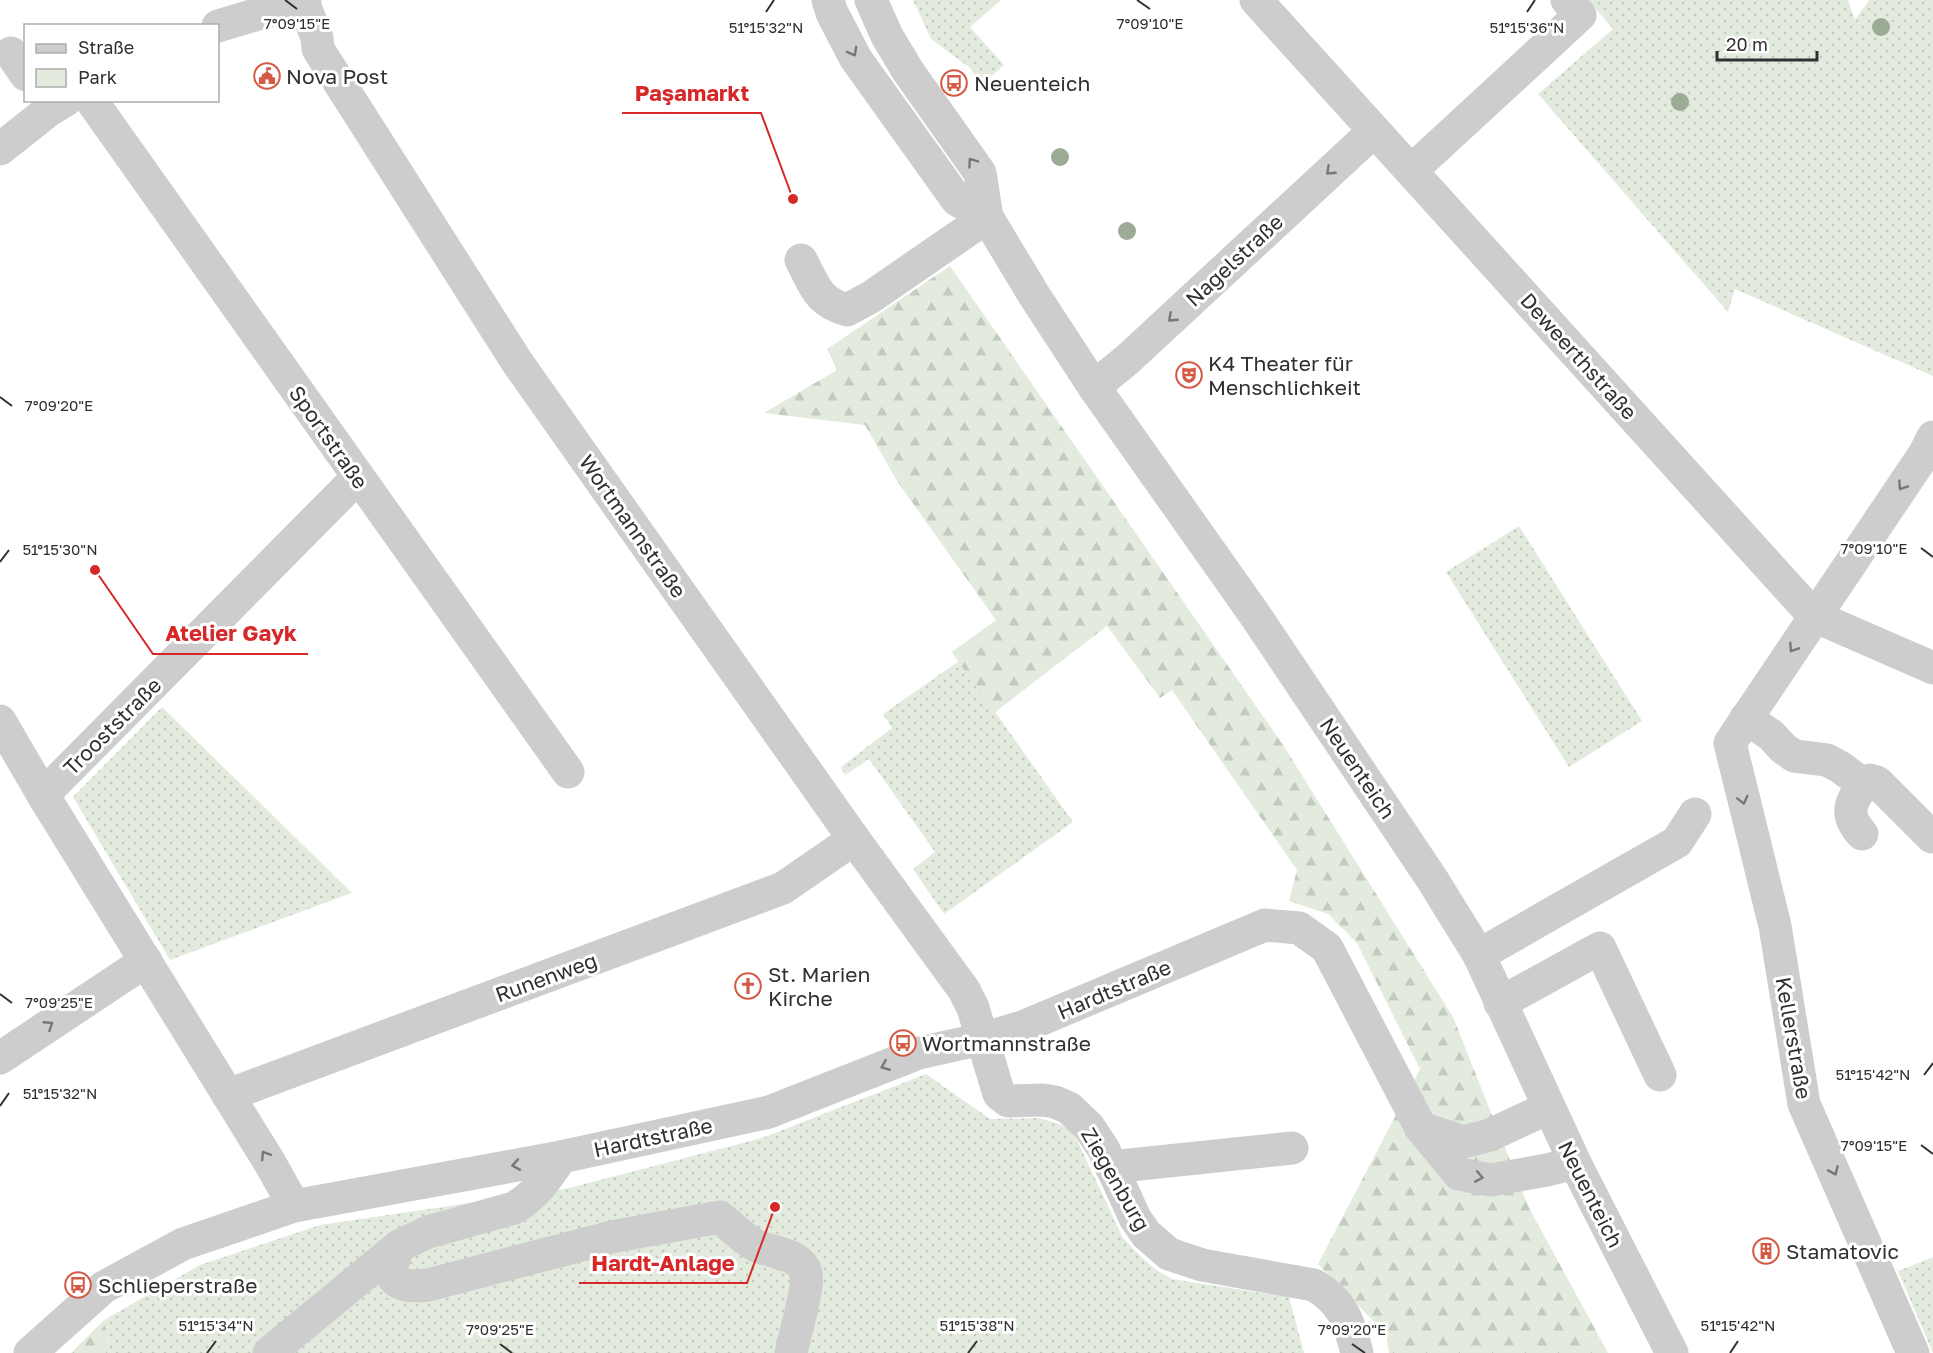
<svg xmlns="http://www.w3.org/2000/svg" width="1933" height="1353" viewBox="0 0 1933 1353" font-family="'Golos Text',sans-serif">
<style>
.green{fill:url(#green-dots)}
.forest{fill:url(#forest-firs)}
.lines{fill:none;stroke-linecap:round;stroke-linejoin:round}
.minor{stroke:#cdcdcd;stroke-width:33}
.tree{fill:#9cab96}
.oneway{stroke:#777}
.ticks{fill:none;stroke:#303030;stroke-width:2}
.labels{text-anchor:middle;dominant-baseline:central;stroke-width:6;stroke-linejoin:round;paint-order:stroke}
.poi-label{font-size:21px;fill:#303030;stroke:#fff;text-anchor:start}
.street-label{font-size:21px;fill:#303030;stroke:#fff}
.ticks-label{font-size:15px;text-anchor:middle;fill:#303030;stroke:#fff;stroke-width:6;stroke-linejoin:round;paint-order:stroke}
.leader{fill:none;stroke:#d62828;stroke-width:2}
.callout-dot{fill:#d62828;stroke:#fff;stroke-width:2}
.callout-label{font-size:22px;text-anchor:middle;font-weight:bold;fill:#d62828;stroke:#fff;stroke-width:6;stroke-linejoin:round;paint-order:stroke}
</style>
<defs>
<pattern id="green-dots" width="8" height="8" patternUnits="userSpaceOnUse" patternTransform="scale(1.5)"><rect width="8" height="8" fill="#e3ebdf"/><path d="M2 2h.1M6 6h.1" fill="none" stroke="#c3cac0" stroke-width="1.8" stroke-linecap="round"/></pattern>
<pattern id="forest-firs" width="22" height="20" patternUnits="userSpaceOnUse" patternTransform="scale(1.5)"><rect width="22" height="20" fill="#e3ebdf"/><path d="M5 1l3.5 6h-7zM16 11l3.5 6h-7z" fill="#c3cac0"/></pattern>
</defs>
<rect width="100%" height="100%" fill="#fff"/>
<g class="green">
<polygon points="913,0 1001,0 970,27 1004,65 982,85 970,68 931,39"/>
<polygon points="1590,0 1848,0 1855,20 1869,0 1933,0 1933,376 1735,289 1728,312 1538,94 1613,29 1589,1"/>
<polygon points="1519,526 1642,721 1569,767 1446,572"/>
<polygon points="959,661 1073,822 944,914 913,869 935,852 869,759 845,775 841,767 892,728 883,714"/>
<polygon points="162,707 352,893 170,960 73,797"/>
<polygon points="926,1074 990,1119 1040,1118 1059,1124 1069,1129 1076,1138 1123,1238 1141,1257 1156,1270 1172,1279 1289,1297 1304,1353 109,1353 104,1320 200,1265 320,1225 565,1189 762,1138"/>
<polygon points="1933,1257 1933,1353 1898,1271"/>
</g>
<g class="forest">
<polygon points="950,266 1283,745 1453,1017 1529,1208 1608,1353 1389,1353 1386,1334 1318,1264 1420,1069 1357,943 1328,914 1289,901 1297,870 1172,690 1160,698 1107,626 994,713 952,652 996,620 897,481 865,425 764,413 837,370 827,349"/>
<polygon points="104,1320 109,1353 71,1353"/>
</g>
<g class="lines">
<g class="minor">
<polyline points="828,0 832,13 856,59 957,200 987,217"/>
<polyline points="871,0 887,36 908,71 980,173 987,217 1034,295 1094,387 1255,615 1432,879 1479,955 1575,1163 1672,1353"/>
<polyline points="1256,0 1814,616 1933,668"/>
<path d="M303,1L317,38L318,49L517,362L854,839L964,990L973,1008L999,1094L1008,1101L1043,1100L1055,1102L1069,1108L1089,1127L1104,1150L1135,1218L1146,1234L1169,1254L1202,1265L1314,1285C1343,1302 1349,1322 1357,1353"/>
<polyline points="218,26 305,0"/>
<polyline points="11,53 26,75"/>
<polyline points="91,100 568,772"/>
<polyline points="0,149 48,111 66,100"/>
<polyline points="1411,171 1580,15 1567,0"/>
<path d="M801,260C815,286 817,301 847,310L871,297L987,217"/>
<polyline points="1094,387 1128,359 1373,132"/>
<polyline points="1746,718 1771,735 1783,748 1794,756 1827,760 1840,767 1863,784 1870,780 1877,782 1932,837"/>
<polyline points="0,721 43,795 270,1163 294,1206"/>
<polyline points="43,795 358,477"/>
<path d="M1862,834C1844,814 1850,804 1863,784"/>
<polyline points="1479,955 1677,842 1695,814"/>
<polyline points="1500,1003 1600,948 1660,1075"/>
<polyline points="0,1058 146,961"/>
<polyline points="228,1095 783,888 854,839"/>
<polyline points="1421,1128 1463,1142 1490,1135 1548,1108"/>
<polyline points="1111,1167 1292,1148"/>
<path d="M399,1246C383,1279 394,1289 428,1285L616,1236L720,1217C731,1226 744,1240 757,1246C773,1253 803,1254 806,1275C809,1288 794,1337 791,1353"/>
<polyline points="30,1353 104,1287 183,1244 294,1206 561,1157 769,1112 919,1053 982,1039 1025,1026 1265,925 1299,928 1327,948 1421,1128 1459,1174 1491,1180 1547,1170 1575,1163"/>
<path d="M269,1353L399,1246L428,1232L514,1208C536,1195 547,1178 561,1157"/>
<polyline points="1913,1353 1804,1104 1775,926 1730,743 1925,453 1933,437"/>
</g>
</g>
<g class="tree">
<circle cx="1881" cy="27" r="9"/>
<circle cx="1680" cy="102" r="9"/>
<circle cx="1060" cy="157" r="9"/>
<circle cx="1127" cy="231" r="9"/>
</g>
<defs><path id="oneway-chevron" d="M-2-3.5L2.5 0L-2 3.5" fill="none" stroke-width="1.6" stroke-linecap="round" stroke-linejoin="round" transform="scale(1.5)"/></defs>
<g class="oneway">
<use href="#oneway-chevron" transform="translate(853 52) rotate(61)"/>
<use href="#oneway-chevron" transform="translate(972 162) rotate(-125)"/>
<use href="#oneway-chevron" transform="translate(1330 171) rotate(137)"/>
<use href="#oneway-chevron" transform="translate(1172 318) rotate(137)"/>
<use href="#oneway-chevron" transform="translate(1902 486) rotate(124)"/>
<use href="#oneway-chevron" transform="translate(1793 648) rotate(123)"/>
<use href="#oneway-chevron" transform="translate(1743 800) rotate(76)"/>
<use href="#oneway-chevron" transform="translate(49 1025) rotate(-33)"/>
<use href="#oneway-chevron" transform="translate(885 1066) rotate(158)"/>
<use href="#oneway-chevron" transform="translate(265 1155) rotate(-122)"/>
<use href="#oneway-chevron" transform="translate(516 1165) rotate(170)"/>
<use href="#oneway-chevron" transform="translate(1834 1171) rotate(66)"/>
<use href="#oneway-chevron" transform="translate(1479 1177) rotate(11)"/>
</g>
<path class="ticks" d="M285,0L297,9M1137,0L1150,9M766,12L774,0M1527,12L1535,0M0,397L12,406M1921,548L1933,557M0,562L9,550M0,994L12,1003M1924,1075L1933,1063M0,1106L9,1093M1921,1145L1933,1154M500,1344L512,1353M1352,1344L1365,1353M207,1353L216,1341M968,1353L977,1341M1730,1353L1738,1341"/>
<defs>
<g id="civic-ring" transform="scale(1.35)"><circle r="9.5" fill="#fff" stroke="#d45a45" stroke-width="1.5"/><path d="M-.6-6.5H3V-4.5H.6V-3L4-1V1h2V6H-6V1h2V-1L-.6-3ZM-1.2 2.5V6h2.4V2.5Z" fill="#d45a45"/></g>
<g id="bus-ring" transform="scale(1.35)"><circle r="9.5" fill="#fff" stroke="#d45a45" stroke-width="1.5"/><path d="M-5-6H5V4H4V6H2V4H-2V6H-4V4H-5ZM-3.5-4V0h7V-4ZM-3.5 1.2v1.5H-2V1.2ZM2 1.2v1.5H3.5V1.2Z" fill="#d45a45"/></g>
<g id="theatre-ring" transform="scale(1.35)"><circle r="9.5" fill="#fff" stroke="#d45a45" stroke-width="1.5"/><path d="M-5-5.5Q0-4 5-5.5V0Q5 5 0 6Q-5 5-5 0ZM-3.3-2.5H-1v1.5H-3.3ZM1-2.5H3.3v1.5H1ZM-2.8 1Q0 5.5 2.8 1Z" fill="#d45a45"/></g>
<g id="church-ring" transform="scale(1.35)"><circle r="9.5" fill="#fff" stroke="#d45a45" stroke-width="1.5"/><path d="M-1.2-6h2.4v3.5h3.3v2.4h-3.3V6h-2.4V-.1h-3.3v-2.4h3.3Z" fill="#d45a45"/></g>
<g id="building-ring" transform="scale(1.35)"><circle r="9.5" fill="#fff" stroke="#d45a45" stroke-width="1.5"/><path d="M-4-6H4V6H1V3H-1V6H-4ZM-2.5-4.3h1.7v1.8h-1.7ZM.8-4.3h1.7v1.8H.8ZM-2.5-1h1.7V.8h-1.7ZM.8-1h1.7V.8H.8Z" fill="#d45a45"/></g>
</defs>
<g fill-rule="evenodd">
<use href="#civic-ring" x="267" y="76"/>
<use href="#bus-ring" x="954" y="83"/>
<use href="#theatre-ring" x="1189" y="375"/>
<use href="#church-ring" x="748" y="986"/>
<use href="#bus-ring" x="903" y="1043"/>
<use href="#building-ring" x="1766" y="1251"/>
<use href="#bus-ring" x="78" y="1285"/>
</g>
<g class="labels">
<g class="poi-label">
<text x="286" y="76">Nova Post</text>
<text x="974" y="83">Neuenteich</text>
<text x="1208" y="363">K4 Theater für<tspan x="1208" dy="24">Menschlichkeit</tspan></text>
<text x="768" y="974">St. Marien<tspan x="768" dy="24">Kirche</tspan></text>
<text x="922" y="1043">Wortmannstraße</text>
<text x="1786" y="1251">Stamatovic</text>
<text x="98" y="1285">Schlieperstraße</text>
</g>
<g class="street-label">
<text transform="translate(1234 260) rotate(-43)">Nagelstraße</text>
<text transform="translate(1579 356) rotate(48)">Deweerthstraße</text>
<text transform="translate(329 437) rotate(55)">Sportstraße</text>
<text transform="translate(633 526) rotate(55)">Wortmannstraße</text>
<text transform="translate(112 726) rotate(-45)">Trooststraße</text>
<text transform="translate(1358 768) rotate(56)">Neuenteich</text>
<text transform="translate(546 977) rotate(-20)">Runenweg</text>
<text transform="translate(1114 989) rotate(-23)">Hardtstraße</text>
<text transform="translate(1794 1038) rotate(80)">Kellerstraße</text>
<text transform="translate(653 1137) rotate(-12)">Hardtstraße</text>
<text transform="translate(1116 1179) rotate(60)">Ziegenburg</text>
<text transform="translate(1591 1194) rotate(63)">Neuenteich</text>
</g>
</g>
<g class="ticks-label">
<text x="297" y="29">7°09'15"E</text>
<text x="1150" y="29">7°09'10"E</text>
<text x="766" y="33">51°15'32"N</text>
<text x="1527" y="33">51°15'36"N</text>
<text x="59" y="411">7°09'20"E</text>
<text x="1874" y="554">7°09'10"E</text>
<text x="60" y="555">51°15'30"N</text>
<text x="59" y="1008">7°09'25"E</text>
<text x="1873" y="1080">51°15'42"N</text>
<text x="60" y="1099">51°15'32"N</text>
<text x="1874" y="1151">7°09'15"E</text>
<text x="216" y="1331">51°15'34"N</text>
<text x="977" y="1331">51°15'38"N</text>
<text x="1738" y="1331">51°15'42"N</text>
<text x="500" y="1335">7°09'25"E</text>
<text x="1352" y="1335">7°09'20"E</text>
</g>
<path class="leader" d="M793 199L761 113H622M95 570L153 654H308M775 1207L747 1283H579"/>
<g class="callout-dot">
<circle cx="793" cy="199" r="6"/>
<circle cx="95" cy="570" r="6"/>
<circle cx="775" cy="1207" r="6"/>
</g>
<g class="callout-label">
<text x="692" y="101">Paşamarkt</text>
<text x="231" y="641">Atelier Gayk</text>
<text x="663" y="1271">Hardt-Anlage</text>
</g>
<rect x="24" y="24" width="195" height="78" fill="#ffffff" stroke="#acacac" stroke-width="1.5"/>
<rect x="36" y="44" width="30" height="9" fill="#cdcdcd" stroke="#acacac" stroke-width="1.5"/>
<text x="78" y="54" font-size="18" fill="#303030">Straße</text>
<rect x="36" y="69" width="30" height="18" fill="#e3ebdf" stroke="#acacac" stroke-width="1.5"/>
<text x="78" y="84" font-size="18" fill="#303030">Park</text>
<path d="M1717 51v9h100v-9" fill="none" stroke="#303030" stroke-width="3"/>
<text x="1726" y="51" font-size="18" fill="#303030" stroke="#ffffff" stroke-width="4.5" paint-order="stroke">20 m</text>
</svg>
